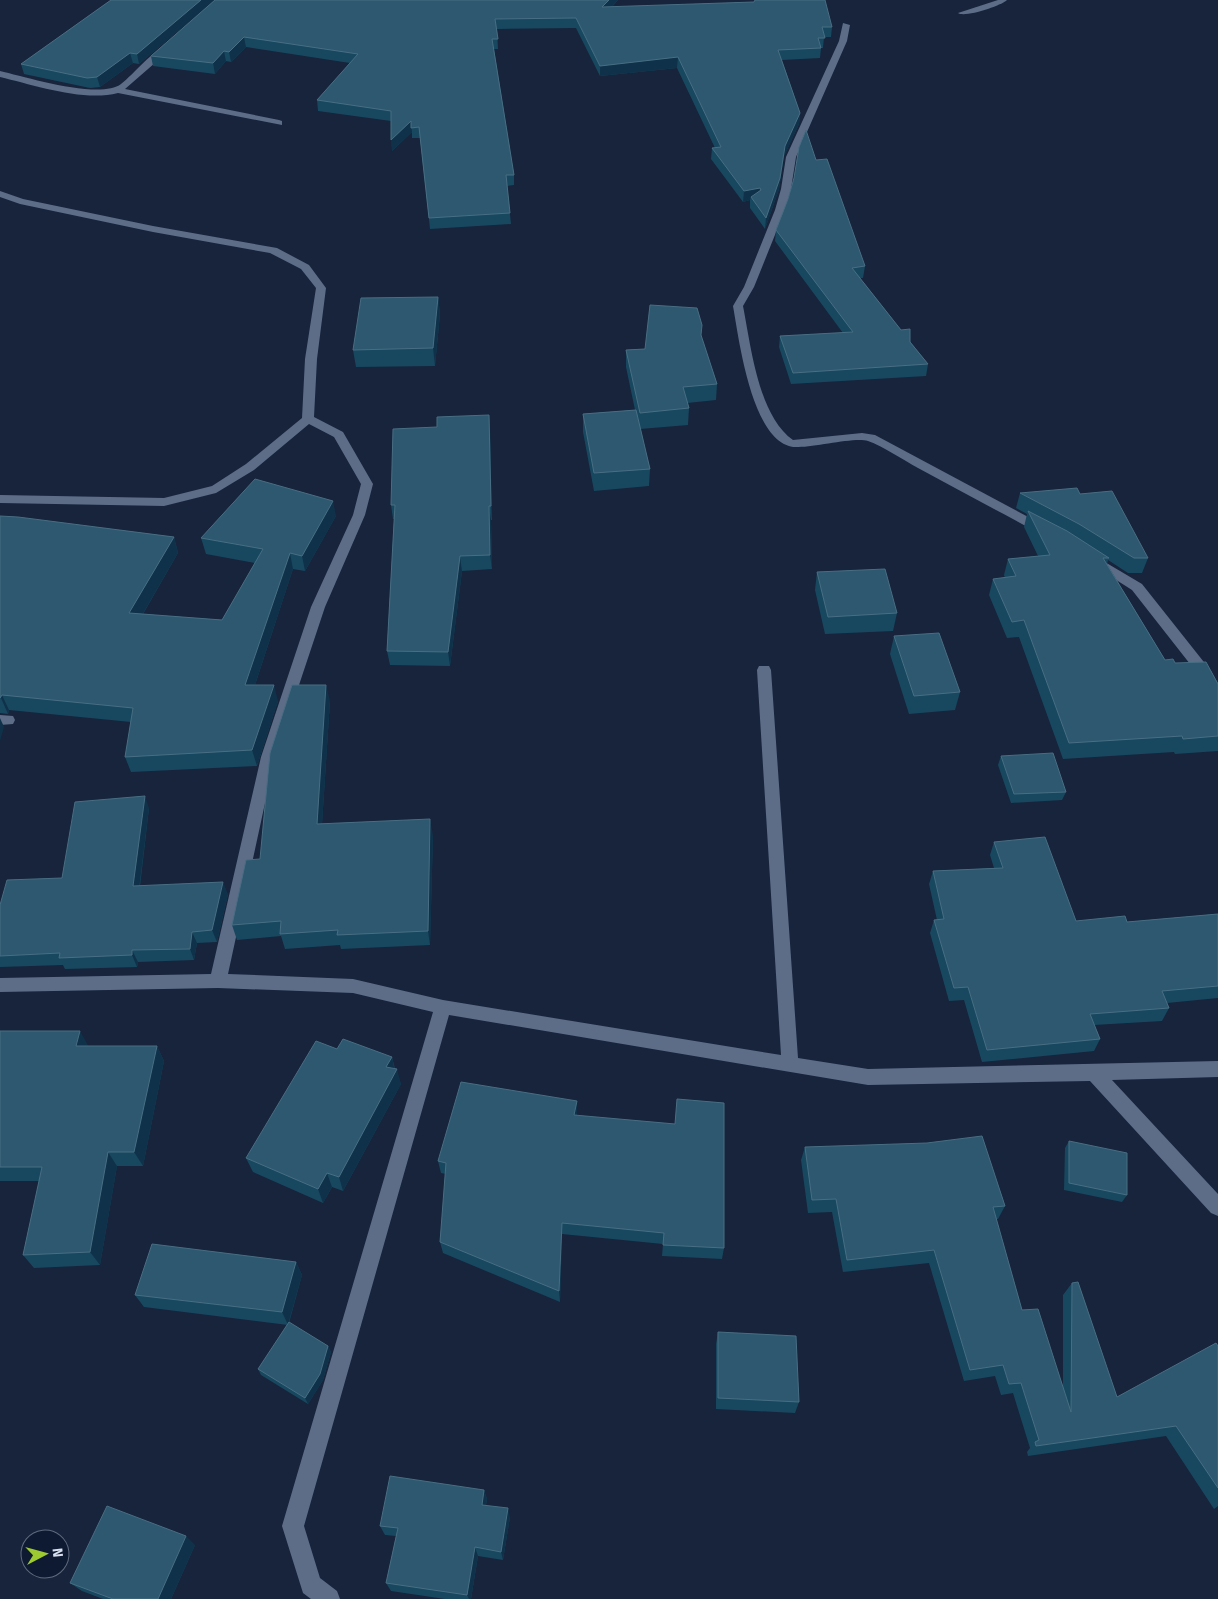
<svg xmlns="http://www.w3.org/2000/svg" width="1218" height="1599" viewBox="0 0 1218 1599" font-family="'Fira Sans',sans-serif">
<style>
.lines{fill:none;stroke-linecap:round;stroke-linejoin:round}
.minor{fill:#5d6d88;fill-rule:evenodd}
.wall{fill:#18485f}
.shaded-wall{fill:#0f324a}
.building{fill:#2d586f;stroke:#486e83}
</style>
<rect width="100%" height="100%" fill="#17243b"/>
<g class="lines">
<g class="minor">
<path d="M998,0H1007C1001,6 964,18 958,13Z"/>
<path d="M843,23L850,25L847,41L796,157L791,189L785,210L754,287L743,306C751,346 758,415 793,440L862,433L875,435L1047,527L1049,530L1047,533H1039C998,511 958,490 918,468C903,460 883,446 868,441C853,437 814,448 796,447C752,446 739,339 733,306L744,287L775,210L781,189L786,157L839,41Z"/>
<path d="M168,44L172,47L171,49L125,89L279,120L282,121V125L118,93C83,102 34,85 0,77V71C26,77 100,100 121,84C134,74 153,50 168,44Z"/>
<polygon points="0,191 23,199 153,226 277,248 309,265 326,288 317,359 314,417 343,432 373,484 365,515 325,607 275,757 228,974 353,979 443,1000 781,1055 757,670 759,666 769,666 771,670 798,1058 868,1069 1218,1061 1218,1077 1112,1080 1218,1194 1218,1216 1211,1213 1090,1081 868,1085 449,1015 304,1526 320,1578 337,1591 340,1599 311,1599 303,1593 282,1526 433,1012 353,993 218,988 0,992 0,978 211,974 261,757 311,607 353,515 361,484 334,437 309,424 254,470 216,493 164,506 0,503 0,495 164,498 212,486 246,464 302,418 305,359 316,288 301,269 270,253 153,232 20,204 0,197"/>
<polygon points="1093,555 1142,584 1211,671 1218,684 1218,702 1213,701 1201,678 1132,590 1088,562 1087,559 1088,556"/>
<polygon points="0,715 13,716 15,720 13,724 0,725"/>
</g>
</g>
<g class="wall">
<polygon points="111,0 618,0 612,7 832,27 831,37 824,37 823,48 821,48 820,58 782,60 800,113 799,124 784,156 779,189 765,229 750,208 750,200 743,202 711,159 712,148 715,148 677,68 600,76 576,28 497,29 498,49 494,49 514,175 514,185 507,186 511,224 430,229 420,138 412,138 412,132 392,151 391,121 318,111 317,100 350,63 246,47 231,62 226,61 215,74 153,66 151,56 210,4 139,64 133,63 100,87 90,88 24,74 21,64"/>
<polygon points="816,160 865,266 863,278 860,278 928,364 926,376 791,384 779,347 780,336 843,333 775,241 776,230"/>
<polygon points="438,297 440,314 435,366 356,367 353,350"/>
<polygon points="701,335 717,384 716,400 687,403 689,408 688,425 640,429 650,469 649,486 594,491 583,432 583,414 635,410 626,367 626,350 645,349"/>
<polygon points="489,415 490,429 492,520 491,520 492,569 462,571 450,666 390,665 387,651 394,519 393,519 391,505"/>
<polygon points="1020,493 1148,558 1142,573 1128,573 1108,560 1107,564 1165,660 1175,663 1218,684 1218,751 1175,754 1174,752 1063,759 1019,637 1007,638 989,595 993,579 1005,578 1004,575 1008,559 1038,556 1024,527 1027,514 1016,508"/>
<polygon points="0,516 174,537 178,553 143,614 222,620 255,563 206,554 201,538 336,516 305,571 293,569 255,685 278,701 257,766 131,772 125,757 131,722 9,710 8,714 0,713"/>
<polygon points="817,572 897,613 893,631 825,634 815,590"/>
<polygon points="894,636 960,692 955,710 909,714 890,654"/>
<polygon points="330,701 322,824 433,835 430,945 341,949 340,945 285,949 281,936 237,940 232,925"/>
<polygon points="1001,756 1066,792 1062,800 1011,803 998,765"/>
<polygon points="149,808 140,886 228,894 217,942 197,943 194,960 138,962 137,967 65,969 63,965 0,967 0,905 62,878"/>
<polygon points="994,842 1076,921 1127,922 1218,914 1218,998 1167,1003 1169,1008 1162,1021 1094,1025 1100,1039 1094,1051 982,1062 964,1000 949,1001 930,933 934,920 937,920 929,884 933,871 994,868 990,855"/>
<polygon points="0,1031 88,1046 157,1046 164,1061 143,1166 117,1166 100,1265 34,1268 23,1255 39,1181 0,1181"/>
<polygon points="337,1049 392,1057 395,1069 401,1084 343,1191 332,1187 323,1203 253,1172 246,1158"/>
<polygon points="577,1113 577,1116 724,1248 722,1259 662,1256 663,1244 562,1234 560,1302 443,1253 440,1242 446,1174 441,1173 438,1161"/>
<polygon points="1069,1141 1127,1195 1122,1202 1064,1190 1065,1148"/>
<polygon points="805,1147 1005,1206 998,1219 996,1219 1022,1310 1063,1386 1063,1295 1072,1283 1117,1397 1218,1346 1218,1506 1214,1509 1166,1436 1028,1456 1027,1452 1030,1448 1013,1393 1001,1395 995,1376 964,1381 929,1263 843,1272 832,1212 808,1213 801,1160"/>
<polygon points="296,1262 302,1275 289,1323 328,1346 331,1352 323,1380 308,1404 261,1375 258,1369 288,1325 144,1307 135,1295"/>
<polygon points="718,1332 799,1402 795,1413 716,1409 716,1344"/>
<polygon points="484,1490 487,1499 486,1505 510,1517 503,1560 478,1556 471,1599 445,1599 391,1591 386,1583 396,1536 385,1535 380,1526"/>
<polygon points="195,1545 171,1599 103,1599 82,1591 70,1583"/>
</g>
<g class="shaded-wall">
<polygon points="201,0 215,0 139,64 137,54"/>
<polygon points="609,0 618,0 602,17 602,7"/>
<polygon points="244,37 246,47 231,62 229,52"/>
<polygon points="224,51 226,61 215,74 213,63"/>
<polygon points="130,53 133,63 100,87 97,77"/>
<polygon points="678,57 677,68 600,76 600,66"/>
<polygon points="800,113 799,124 784,156 779,189 765,229 766,218 785,146"/>
<polygon points="411,121 412,132 392,151 391,140"/>
<polygon points="760,188 759,198 751,197 750,200 743,202 744,191"/>
<polygon points="438,297 440,314 435,366 433,348"/>
<polygon points="489,415 490,429 492,520 491,506"/>
<polygon points="333,501 336,516 305,571 302,556"/>
<polygon points="489,506 491,520 492,569 490,555"/>
<polygon points="174,537 178,553 134,629 129,613"/>
<polygon points="290,553 293,569 250,700 245,685"/>
<polygon points="460,556 462,571 450,666 448,652"/>
<polygon points="274,685 278,701 257,766 252,750"/>
<polygon points="326,685 330,701 321,840 317,824"/>
<polygon points="2,695 9,710 8,714 1,698"/>
<polygon points="0,718 4,727 0,741"/>
<polygon points="145,796 149,808 138,898 133,886"/>
<polygon points="430,819 433,835 430,945 428,931"/>
<polygon points="223,882 228,894 217,942 212,930"/>
<polygon points="192,932 197,943 194,960 190,949"/>
<polygon points="132,950 138,962 137,967 132,955"/>
<polygon points="80,1031 89,1047 76,1046"/>
<polygon points="157,1046 164,1061 143,1166 134,1152"/>
<polygon points="392,1057 395,1072 386,1067"/>
<polygon points="397,1069 401,1084 343,1191 339,1177"/>
<polygon points="577,1101 577,1113 574,1127 574,1115"/>
<polygon points="108,1152 117,1166 100,1265 90,1252"/>
<polygon points="327,1173 332,1187 323,1203 318,1189"/>
<polygon points="562,1223 562,1234 560,1302 559,1291"/>
<polygon points="296,1262 302,1275 288,1325 282,1312"/>
<polygon points="328,1346 331,1352 323,1380 308,1404 305,1398"/>
<polygon points="484,1490 487,1499 484,1514 482,1505"/>
<polygon points="508,1508 510,1517 503,1560 501,1552"/>
<polygon points="186,1536 195,1545 171,1599 158,1599"/>
<polygon points="475,1547 478,1556 471,1599 469,1599 467,1595"/>
</g>
<g class="building">
<polygon points="111,0 201,0 137,54 130,53 97,77 87,78 21,64"/>
<polygon points="215,0 609,0 602,7 754,2 755,0 825,0 832,27 822,27 825,38 818,38 821,48 778,50 800,113 785,146 780,178 766,218 751,197 761,190 760,188 744,191 712,148 721,147 678,57 600,66 576,18 495,19 498,39 492,39 514,175 506,175 510,213 429,218 419,127 411,128 411,121 391,140 391,111 317,100 358,54 244,37 229,52 224,51 213,63 151,56"/>
<polygon points="806,130 816,160 827,159 865,266 852,268 901,330 910,329 910,342 928,364 793,373 780,336 853,332 776,230 788,199 794,178 799,147"/>
<polygon points="438,297 433,348 353,350 361,298"/>
<polygon points="650,305 697,308 702,325 701,335 717,384 683,387 689,408 640,413 626,350 645,349"/>
<polygon points="636,410 650,469 594,473 583,414"/>
<polygon points="489,415 491,506 489,506 490,555 460,556 448,652 387,651 395,505 391,505 393,429 437,427 437,417"/>
<polygon points="255,479 333,501 302,556 290,553 245,685 274,685 252,750 125,757 133,708 2,695 0,698 0,516 18,517 174,537 129,613 222,620 263,549 201,538"/>
<polygon points="1077,488 1080,494 1112,491 1148,558 1134,558 1079,524 1020,493"/>
<polygon points="1028,511 1067,531 1109,558 1103,558 1165,660 1173,659 1175,663 1206,662 1218,684 1218,736 1183,739 1182,736 1069,743 1024,620 1012,622 993,579 1016,576 1008,559 1050,555"/>
<polygon points="885,569 897,613 828,617 817,572"/>
<polygon points="939,633 960,692 914,696 894,636"/>
<polygon points="292,685 326,685 317,824 430,819 428,931 337,935 338,930 280,934 281,921 232,925 246,860 260,859 270,753"/>
<polygon points="1053,753 1066,792 1014,794 1001,756"/>
<polygon points="145,796 133,886 223,882 212,930 192,932 190,949 132,950 132,955 59,958 60,953 0,956 0,905 7,880 62,878 75,802"/>
<polygon points="1045,837 1076,921 1125,916 1127,922 1218,914 1218,986 1162,991 1169,1008 1090,1014 1100,1039 987,1050 968,987 954,988 934,920 944,919 933,871 1003,868 994,842"/>
<polygon points="0,1031 80,1031 76,1046 157,1046 134,1152 108,1152 90,1252 23,1255 42,1167 0,1167"/>
<polygon points="343,1039 392,1057 386,1067 397,1069 339,1177 327,1173 318,1189 246,1158 316,1041 337,1049"/>
<polygon points="461,1082 577,1101 574,1115 675,1124 677,1099 724,1103 724,1248 663,1245 664,1233 562,1223 559,1291 440,1242 446,1163 438,1161"/>
<polygon points="982,1136 1005,1206 993,1207 1022,1310 1038,1309 1071,1412 1072,1283 1078,1282 1117,1397 1216,1343 1218,1346 1218,1488 1176,1426 1036,1446 1035,1442 1039,1440 1021,1383 1009,1384 1003,1365 970,1370 934,1250 847,1260 836,1199 812,1200 805,1147 927,1143"/>
<polygon points="1069,1141 1127,1153 1127,1195 1069,1183"/>
<polygon points="152,1244 296,1262 282,1312 135,1295"/>
<polygon points="289,1322 328,1346 320,1374 305,1398 258,1369"/>
<polygon points="718,1332 796,1336 799,1402 718,1398"/>
<polygon points="390,1476 484,1490 482,1505 508,1508 501,1552 475,1547 467,1595 386,1583 398,1528 380,1526"/>
<polygon points="107,1506 186,1536 158,1599 113,1599 70,1583"/>
</g>
<g transform="translate(45 1554) rotate(84)"><circle r="24" fill="#0e1a31" stroke="#5f6a7e"/>
<path d="M0-4L9 19L0 12L-9 19Z" fill="#9dca30"/>
<text y="-8" font-size="14" font-weight="bold" text-anchor="middle" fill="#d8e1f1">N</text>
</g>
</svg>
